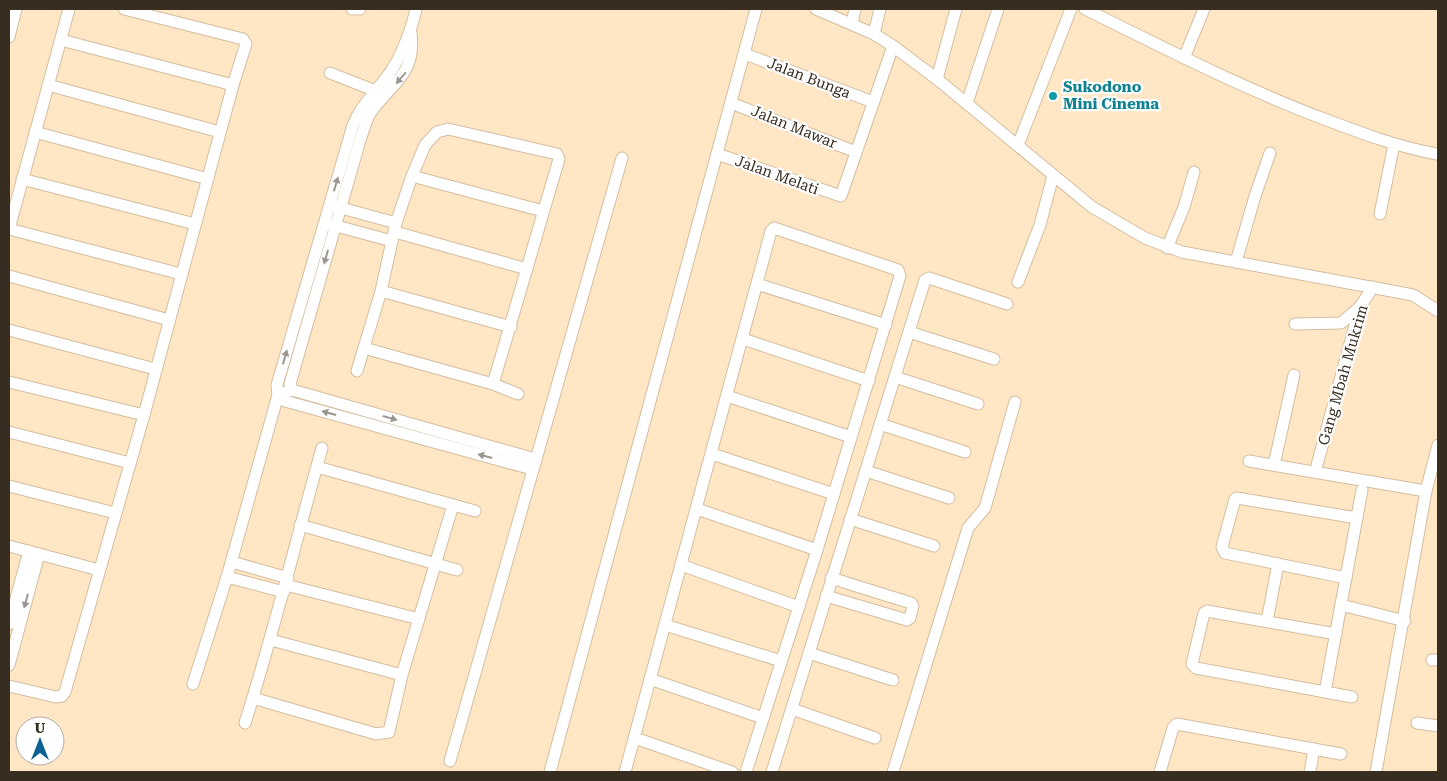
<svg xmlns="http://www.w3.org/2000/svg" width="1447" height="781" viewBox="0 0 1447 781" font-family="'Roboto Serif',serif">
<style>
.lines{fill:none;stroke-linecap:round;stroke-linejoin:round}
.minor-casing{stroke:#d4bd9e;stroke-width:13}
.minor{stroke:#fff;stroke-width:11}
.oneway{fill:#9b9690}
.culture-dot{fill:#0f9aa8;stroke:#fff;stroke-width:2}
.labels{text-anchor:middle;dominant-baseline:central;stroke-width:4.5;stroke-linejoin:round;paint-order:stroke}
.street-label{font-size:15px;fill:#372d21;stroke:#fff}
.culture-label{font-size:15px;font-weight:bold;fill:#0d838f;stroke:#fff;text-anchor:start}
</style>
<rect width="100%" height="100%" fill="#ffe7c6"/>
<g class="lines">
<g class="minor-casing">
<g id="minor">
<polyline points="352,9 360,9"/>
<path d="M416,9C412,28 401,58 389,74C377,91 361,105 353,125L277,385L278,395L285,401L532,469"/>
<polyline points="816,9 874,34 893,46 937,79 1092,207 1145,238 1182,252 1413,295 1438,311"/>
<path d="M1085,9C1164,48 1242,88 1324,119C1361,133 1398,147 1437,154"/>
<polyline points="852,24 855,9"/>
<polyline points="874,34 880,9"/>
<polyline points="9,37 16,9"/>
<polyline points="61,40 233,85"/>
<polyline points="745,54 873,102"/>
<polyline points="1184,58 1204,9"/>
<polyline points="330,73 376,91"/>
<polyline points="937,79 956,9"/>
<polyline points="48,85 220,132"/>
<polyline points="731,103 856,152"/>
<polyline points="967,103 998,9"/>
<polyline points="35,132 208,179"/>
<polyline points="1018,145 1071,9"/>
<polyline points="717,154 841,196 893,46"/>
<polyline points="412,176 543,211"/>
<polyline points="22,179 195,224"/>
<polyline points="334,206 396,223"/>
<polyline points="1380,214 1394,144"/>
<polyline points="329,224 392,241"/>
<polyline points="9,229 69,9"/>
<polyline points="9,229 181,274"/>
<polyline points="395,232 527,269"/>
<polyline points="1167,248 1184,207 1194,172"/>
<polyline points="1236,262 1255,196 1270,153"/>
<polyline points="9,276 169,320"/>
<polyline points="1018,282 1040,225 1053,176"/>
<polyline points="757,284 886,325"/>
<polyline points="381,291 511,327"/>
<polyline points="1295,324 1341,323 1360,307"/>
<polyline points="9,330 155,369"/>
<polyline points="909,332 994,359"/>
<polyline points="743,339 869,381"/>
<polyline points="357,371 381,291 396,223 412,176 425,145 437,132 448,129 557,154 559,159 493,384 364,348"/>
<polyline points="895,377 978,404"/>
<polyline points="9,382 144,415"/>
<polyline points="493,384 518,394"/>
<path d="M292,390L290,384L361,137C364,129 366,119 371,112C393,81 416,76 411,32"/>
<polyline points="727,396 851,437"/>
<polyline points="880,424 965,452"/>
<polyline points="9,432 130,463"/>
<polyline points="712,454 834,494"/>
<polyline points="1249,461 1426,491"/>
<polyline points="1274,465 1294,375"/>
<polyline points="1317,465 1360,307 1373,287"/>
<polyline points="317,467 475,511"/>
<polyline points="866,471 949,498"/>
<polyline points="9,486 115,513"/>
<polyline points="697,509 817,550"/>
<polyline points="850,519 934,546"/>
<polyline points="300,525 457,570"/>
<polyline points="9,546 99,570"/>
<polyline points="232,562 288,578"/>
<polyline points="681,565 799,607"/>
<polyline points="227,577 284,592"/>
<polyline points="1346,578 1225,553 1222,547 1235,499 1237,498 1357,518"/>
<polyline points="286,585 419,619"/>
<polyline points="826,596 907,620 910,618 913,606 911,603 831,578"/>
<polyline points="1341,605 1405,621"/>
<polyline points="1267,621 1278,564"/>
<polyline points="9,624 29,551"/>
<polyline points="665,625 781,661"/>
<polyline points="1336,634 1207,611 1204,613 1192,664 1196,668 1352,697"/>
<polyline points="271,640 402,675"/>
<polyline points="809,653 893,680"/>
<polyline points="1432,660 1438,660"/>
<polyline points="9,665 39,554"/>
<polyline points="650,679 763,718"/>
<polyline points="193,684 227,577 278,395 292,390 535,459"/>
<polyline points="9,686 56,697 62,696 65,692 144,415 233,85 246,44 243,39 124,9"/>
<polyline points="1325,692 1362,490"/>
<polyline points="253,698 376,734 389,732 402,675 453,505"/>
<polyline points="792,709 875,738"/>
<path d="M245,723C274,632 296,540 322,448"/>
<polyline points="1417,723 1438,726"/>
<polyline points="635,738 732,772"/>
<polyline points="450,761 622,158"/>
<polyline points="550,772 756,9"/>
<polyline points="625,772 771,231 774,228 898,270 900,276 817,550 746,772"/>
<polyline points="772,772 925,280 929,278 1007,304"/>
<polyline points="893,772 968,528 985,508 1015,402"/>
<polyline points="1160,772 1173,728 1177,724 1341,754"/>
<polyline points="1310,772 1314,749"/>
<polyline points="1376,772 1426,491 1438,445"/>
</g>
</g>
<use href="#minor" class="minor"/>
</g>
<defs><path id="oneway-solid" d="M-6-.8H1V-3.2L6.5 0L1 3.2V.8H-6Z" transform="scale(1.25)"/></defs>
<g class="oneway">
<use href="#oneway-solid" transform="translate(401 78) rotate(131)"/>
<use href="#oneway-solid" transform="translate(336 184) rotate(-74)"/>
<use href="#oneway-solid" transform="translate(326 257) rotate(106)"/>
<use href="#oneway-solid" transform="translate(285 357) rotate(-74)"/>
<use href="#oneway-solid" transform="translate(329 413) rotate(-165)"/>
<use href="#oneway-solid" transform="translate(390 418) rotate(16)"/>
<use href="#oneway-solid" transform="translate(485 456) rotate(-165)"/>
<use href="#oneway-solid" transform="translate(26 601) rotate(105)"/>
</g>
<circle class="culture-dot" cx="1053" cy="96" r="5"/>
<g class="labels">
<g class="street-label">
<text transform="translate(809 78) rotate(21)">Jalan Bunga</text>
<text transform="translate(794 127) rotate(22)">Jalan Mawar</text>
<text transform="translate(777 175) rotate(20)">Jalan Melati</text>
<text transform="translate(1343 375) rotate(-74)">Gang Mbah Mukrim</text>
</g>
<g class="culture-label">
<text x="1063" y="87">Sukodono<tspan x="1063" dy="17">Mini Cinema</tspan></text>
</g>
</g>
<rect width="1447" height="781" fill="none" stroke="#372d21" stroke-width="20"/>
<g transform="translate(40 741)"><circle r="24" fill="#ffffff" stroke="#afaba6"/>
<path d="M0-4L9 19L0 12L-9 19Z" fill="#0d6092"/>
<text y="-8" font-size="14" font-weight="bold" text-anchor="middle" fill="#372d21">U</text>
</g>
</svg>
